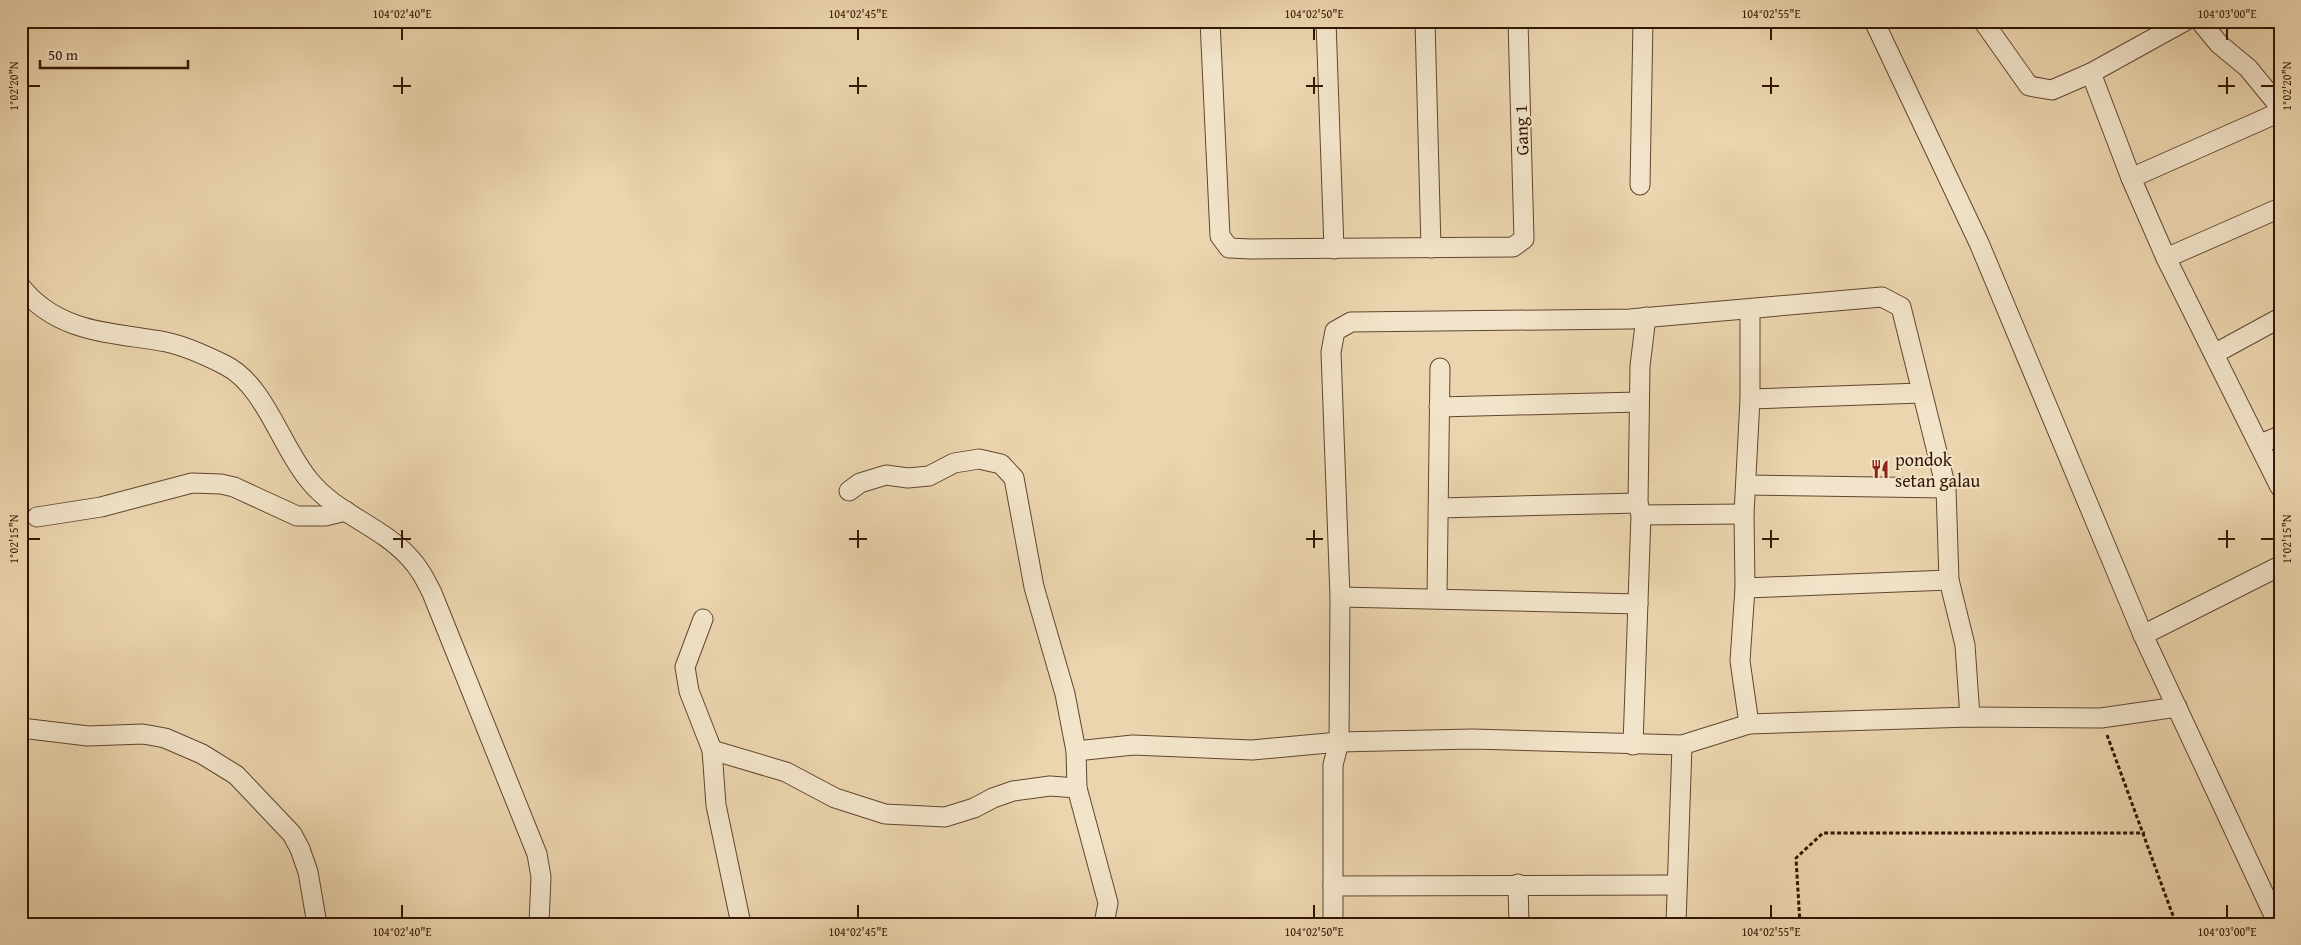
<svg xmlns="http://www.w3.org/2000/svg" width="2301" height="945" viewBox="0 0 2301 945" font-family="'Gentium Book Plus',serif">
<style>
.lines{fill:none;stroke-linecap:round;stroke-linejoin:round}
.minor-casing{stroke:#61462e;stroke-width:21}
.path{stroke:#331703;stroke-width:3;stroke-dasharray:4 2.5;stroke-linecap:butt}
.minor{stroke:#f2e4ca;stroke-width:19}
.ticks{fill:none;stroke:#331703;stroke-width:2}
.labels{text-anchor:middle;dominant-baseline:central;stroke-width:4;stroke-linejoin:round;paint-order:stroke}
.street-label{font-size:18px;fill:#331703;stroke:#f2e4ca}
.poi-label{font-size:18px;fill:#331703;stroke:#f2e4ca;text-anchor:start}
.neatline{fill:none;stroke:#331703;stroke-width:2}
.ticks-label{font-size:12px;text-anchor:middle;fill:#331703}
</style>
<rect width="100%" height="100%" fill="#ebd5ae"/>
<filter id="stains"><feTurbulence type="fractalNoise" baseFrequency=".004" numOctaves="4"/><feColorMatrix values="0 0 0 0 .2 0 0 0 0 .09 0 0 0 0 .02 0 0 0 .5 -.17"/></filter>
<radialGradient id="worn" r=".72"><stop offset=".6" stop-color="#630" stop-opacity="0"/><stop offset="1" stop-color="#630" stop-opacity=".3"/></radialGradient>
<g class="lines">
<g class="minor-casing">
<g id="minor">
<polyline points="1210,21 1220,236 1229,248 1251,249 1513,247 1524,239 1518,21"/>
<polyline points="1326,21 1334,249"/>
<polyline points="1425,21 1431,248"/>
<polyline points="1874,21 1979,243 2143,635 2278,924"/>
<polyline points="1983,21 2029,86 2052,90 2091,73 2131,178 2166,258 2280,487"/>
<polyline points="2200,21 2219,44 2248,68 2280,107"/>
<polyline points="2091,73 2185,21"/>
<polyline points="2131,178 2280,112"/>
<polyline points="1640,185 1643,21"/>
<polyline points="2166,258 2280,208"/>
<path d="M21,287C59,334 112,332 166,342C186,346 207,356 225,365C265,385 281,447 309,480C335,513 379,525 408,556C419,567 425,579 432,593L537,854L541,877L539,924"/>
<polyline points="2214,354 2280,318"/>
<polyline points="1750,399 1921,393"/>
<polyline points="1439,407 1639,402"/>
<polyline points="2260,444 2280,436"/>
<polyline points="1747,485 1946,488"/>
<polyline points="849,491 860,483 886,475 908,478 929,476 954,463 979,459 1001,464 1014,478 1034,587 1065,694 1076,751 1077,788 1108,903 1104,924"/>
<polyline points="1439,508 1638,503"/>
<polyline points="1641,515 1744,514"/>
<polyline points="37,517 101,507 192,483 221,484 234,487 297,516 325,516 346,511"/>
<polyline points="1745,588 1949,580"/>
<polyline points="1340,597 1638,604"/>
<polyline points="1437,598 1440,368"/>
<polyline points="703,619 685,667 689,691 712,750 716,805 741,924"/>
<polyline points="2143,635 2280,566"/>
<polyline points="1749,724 1740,661 1745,588 1744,514 1750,399 1750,309"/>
<polyline points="21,728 88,736 143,734 165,738 202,754 236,775 292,834 300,849 308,872 317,924"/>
<polyline points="1633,745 1641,515 1638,503 1640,366 1646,317"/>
<polyline points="712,750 786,772 835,798 885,814 945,817 974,808 993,798 1013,791 1050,786 1077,788"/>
<polyline points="1076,751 1133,745 1252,750 1339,742 1472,739 1682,745 1749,724 1970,717 2101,718 2177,707"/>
<polyline points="1518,884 1519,924"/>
<polyline points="1333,886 1677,885"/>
<polyline points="1333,924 1333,765 1339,742 1340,597 1331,352 1335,331 1351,322 1630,319 1882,297 1901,307 1946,488 1949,580 1965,645 1970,717"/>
<polyline points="1676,924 1682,745"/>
</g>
</g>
<g class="path">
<polyline points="2107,735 2176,924"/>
<polyline points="1800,924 1796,858 1823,833 2145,833"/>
</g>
<use href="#minor" class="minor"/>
</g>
<path class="ticks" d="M402,28V40M858,28V40M1314,28V40M1771,28V40M2227,28V40M402,77V94M858,77V94M1314,77V94M1771,77V94M2227,77V94M28,86H40M393,86H411M849,86H867M1306,86H1323M1762,86H1779M2218,86H2235M2261,86H2274M402,530V548M858,530V548M1314,530V548M1771,530V548M2227,530V548M28,539H40M393,539H411M849,539H867M1306,539H1323M1762,539H1779M2218,539H2235M2261,539H2274M402,905V918M858,905V918M1314,905V918M1771,905V918M2227,905V918"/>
<defs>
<g id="restaurant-bare" transform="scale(1.5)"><path d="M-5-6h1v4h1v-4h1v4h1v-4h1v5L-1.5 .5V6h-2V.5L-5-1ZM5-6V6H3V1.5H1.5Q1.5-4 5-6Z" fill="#8f2418" stroke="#f2e4ca" stroke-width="2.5" paint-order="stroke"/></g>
</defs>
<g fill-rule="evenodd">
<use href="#restaurant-bare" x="1880" y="469"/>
</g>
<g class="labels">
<g class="street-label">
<text transform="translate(1521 130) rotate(-92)">Gang 1</text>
</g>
<g class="poi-label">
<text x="1895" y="459">pondok<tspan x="1895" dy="21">setan galau</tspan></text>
</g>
</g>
<rect width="2301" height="945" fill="none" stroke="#ebd5ae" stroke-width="55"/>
<path d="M40 60v8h148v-8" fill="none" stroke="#331703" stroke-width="2.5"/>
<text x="48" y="60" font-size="15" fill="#331703" stroke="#f2e4ca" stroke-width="4" paint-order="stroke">50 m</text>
<rect x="28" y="28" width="2246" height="890" class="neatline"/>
<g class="ticks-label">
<text x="402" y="18">104°02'40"E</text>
<text x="858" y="18">104°02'45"E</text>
<text x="1314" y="18">104°02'50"E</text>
<text x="1771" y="18">104°02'55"E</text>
<text x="2227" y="18">104°03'00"E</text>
<text transform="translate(14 86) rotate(-90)" y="4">1°02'20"N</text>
<text transform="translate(2287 86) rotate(-90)" y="4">1°02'20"N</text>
<text transform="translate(14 539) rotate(-90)" y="4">1°02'15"N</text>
<text transform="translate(2287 539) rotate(-90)" y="4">1°02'15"N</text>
<text x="402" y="936">104°02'40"E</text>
<text x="858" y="936">104°02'45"E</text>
<text x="1314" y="936">104°02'50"E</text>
<text x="1771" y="936">104°02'55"E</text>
<text x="2227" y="936">104°03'00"E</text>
</g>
<rect width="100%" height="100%" filter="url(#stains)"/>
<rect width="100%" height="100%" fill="url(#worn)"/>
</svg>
